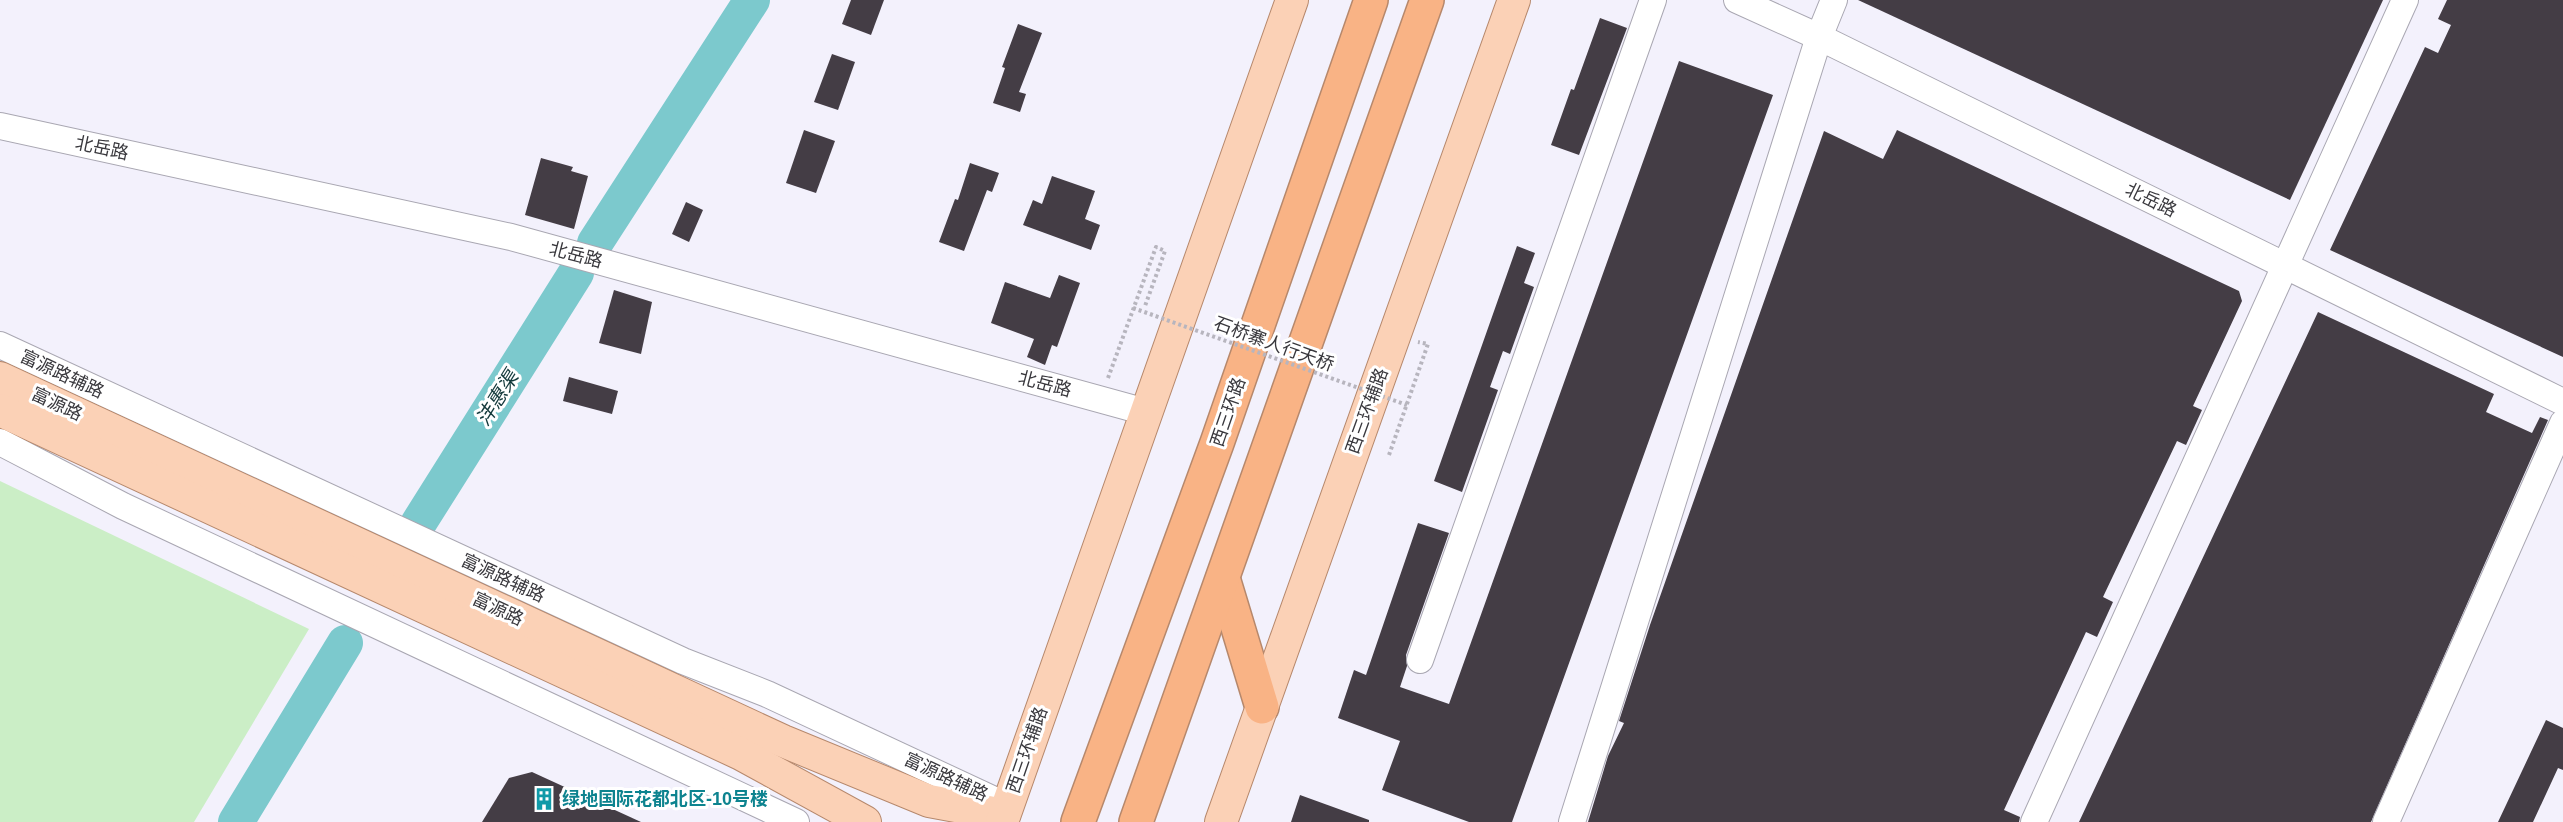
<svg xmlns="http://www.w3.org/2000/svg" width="2563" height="822" viewBox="0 0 2563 822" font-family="Helvetica,'Noto Sans SC',sans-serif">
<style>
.green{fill:#cbeec6}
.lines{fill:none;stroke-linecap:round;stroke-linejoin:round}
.river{stroke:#7cc9cd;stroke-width:36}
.building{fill:#443d45}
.minor-casing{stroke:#a9a7b2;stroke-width:28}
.major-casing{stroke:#b6886c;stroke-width:34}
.highway-casing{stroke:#b6886c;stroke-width:36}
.path{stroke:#b7b5be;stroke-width:4;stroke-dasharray:3 3;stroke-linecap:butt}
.minor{stroke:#fff;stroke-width:26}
.major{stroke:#fbd1b6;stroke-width:32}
.highway{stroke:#f9b385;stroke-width:33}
.path-bridge{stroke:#b7b5be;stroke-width:4;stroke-dasharray:3 3;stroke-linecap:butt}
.labels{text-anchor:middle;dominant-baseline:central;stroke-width:6;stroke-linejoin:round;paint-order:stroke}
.street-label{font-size:18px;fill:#39383d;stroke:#fff}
.culture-label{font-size:18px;font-weight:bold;fill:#0d838f;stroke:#fff;text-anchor:start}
.water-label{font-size:20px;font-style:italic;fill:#13393b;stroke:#fff}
</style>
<rect width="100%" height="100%" fill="#f3f1fc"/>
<polygon class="green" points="0,481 309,629 194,822 0,822"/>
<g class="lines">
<g class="river">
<polyline points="595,243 752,0"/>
<polyline points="418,524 576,273"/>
<polyline points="236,822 345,643"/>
</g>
</g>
<g class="building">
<polygon points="851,0 884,0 871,35 842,24"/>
<polygon points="1858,0 2383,0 2290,200"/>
<polygon points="2447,0 2563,0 2563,357 2330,250 2425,47 2438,53 2451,25 2438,19"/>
<polygon points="1600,18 1627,28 1579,155 1551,145 1571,89 1574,90"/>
<polygon points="1018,24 1042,33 1019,92 1026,94 1020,112 993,103 1005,68 1002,67"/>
<polygon points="832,54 855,62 838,110 814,102"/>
<polygon points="1679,61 1773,95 1512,822 1469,822 1382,790 1400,741 1338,718 1354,670 1366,675 1418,523 1449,533 1406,655 1407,666 1400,687 1449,704"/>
<polygon points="804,130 835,141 816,193 786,183"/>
<polygon points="1897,130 2239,291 2242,301 2193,406 2202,410 2186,445 2177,441 2103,597 2113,602 2097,637 2086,632 2004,810 2020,817 2019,822 1588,822 1608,756 1624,723 1619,721 1650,625 1824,131 1883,159"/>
<polygon points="541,158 573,167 571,171 588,176 574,229 525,215"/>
<polygon points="970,163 999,173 992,192 987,190 964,251 939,242 955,199 958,200"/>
<polygon points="1052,176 1095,191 1085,219 1100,225 1091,250 1023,225 1033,200 1042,204"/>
<polygon points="686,202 703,210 689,242 672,234"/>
<polygon points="1517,246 1535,253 1524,283 1534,287 1510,354 1503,351 1490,387 1498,390 1462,492 1434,481"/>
<polygon points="1059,275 1080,283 1057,347 1052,345 1045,365 1027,357 1034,339 991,323 1005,282 1050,298"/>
<polygon points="614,290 652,302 641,354 599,343"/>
<polygon points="2318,312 2494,394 2486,412 2532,433 2540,417 2548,420 2371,822 2079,822"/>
<polygon points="569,377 618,391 612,414 563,401"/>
<polygon points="2546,720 2563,728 2563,770 2558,768 2533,822 2498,822"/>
<polygon points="532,772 641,822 482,822 509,778"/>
<polygon points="1300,795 1369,820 1369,822 1291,822"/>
</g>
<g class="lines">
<g class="minor-casing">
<g id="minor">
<polyline points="1737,0 1819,37 2563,402"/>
<polyline points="0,126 511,237 1146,412"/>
<polyline points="0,345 683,661 767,694 1007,806"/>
<polyline points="0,442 123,506 796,822"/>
<polyline points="1420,660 1653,0"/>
<polyline points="1572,822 1819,37 1834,0"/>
<polyline points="2034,822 2405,0"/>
<polyline points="2386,822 2563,423"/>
</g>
</g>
<g class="major-casing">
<g id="major">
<polyline points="0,378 783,741 929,801 1004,815"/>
<polyline points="0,410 741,754 865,822"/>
<polyline points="1002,822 1292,0"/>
<polyline points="1221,822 1514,0"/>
</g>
</g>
<g class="highway-casing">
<g id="highway">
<polyline points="1223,578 1262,707"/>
<polyline points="1078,822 1217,443 1371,0"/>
<polyline points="1136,822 1427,0"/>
</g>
</g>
<g class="path">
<polyline points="1108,378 1156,247 1165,251 1145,306"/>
<polyline points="1389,455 1428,344 1418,342"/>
</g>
<use href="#minor" class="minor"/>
<use href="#major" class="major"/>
<use href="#highway" class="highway"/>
<polyline class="path-bridge" points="1133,308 1407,405"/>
</g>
<defs>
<g id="building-bare" transform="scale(1.8)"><path d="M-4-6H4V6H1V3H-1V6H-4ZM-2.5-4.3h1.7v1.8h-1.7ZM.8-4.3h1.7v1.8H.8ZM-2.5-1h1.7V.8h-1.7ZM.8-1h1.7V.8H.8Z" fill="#0f9aa8" stroke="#fff" stroke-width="2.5" paint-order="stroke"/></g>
</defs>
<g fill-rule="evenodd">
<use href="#building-bare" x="544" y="799"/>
</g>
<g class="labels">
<g class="street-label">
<text transform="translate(102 148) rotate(12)">北岳路</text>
<text transform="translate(2151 200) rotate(26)">北岳路</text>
<text transform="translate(576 255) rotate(15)">北岳路</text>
<text transform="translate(1274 344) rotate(20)">石桥寨人行天桥</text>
<text transform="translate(62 374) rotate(25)">富源路辅路</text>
<text transform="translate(1045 384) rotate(15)">北岳路</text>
<text transform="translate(57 404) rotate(25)">富源路</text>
<text transform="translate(1367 411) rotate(-70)">西三环辅路</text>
<text transform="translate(1228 412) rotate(-71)">西三环路</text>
<text transform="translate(503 578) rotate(25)">富源路辅路</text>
<text transform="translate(498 609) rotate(25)">富源路</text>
<text transform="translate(1027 750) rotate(-71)">西三环辅路</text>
<text transform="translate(946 777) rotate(25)">富源路辅路</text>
</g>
<g class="culture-label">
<text x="562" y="799">绿地国际花都北区-10号楼</text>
</g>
<g class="water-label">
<text transform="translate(497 398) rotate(-58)">沣惠渠</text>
</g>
</g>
</svg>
